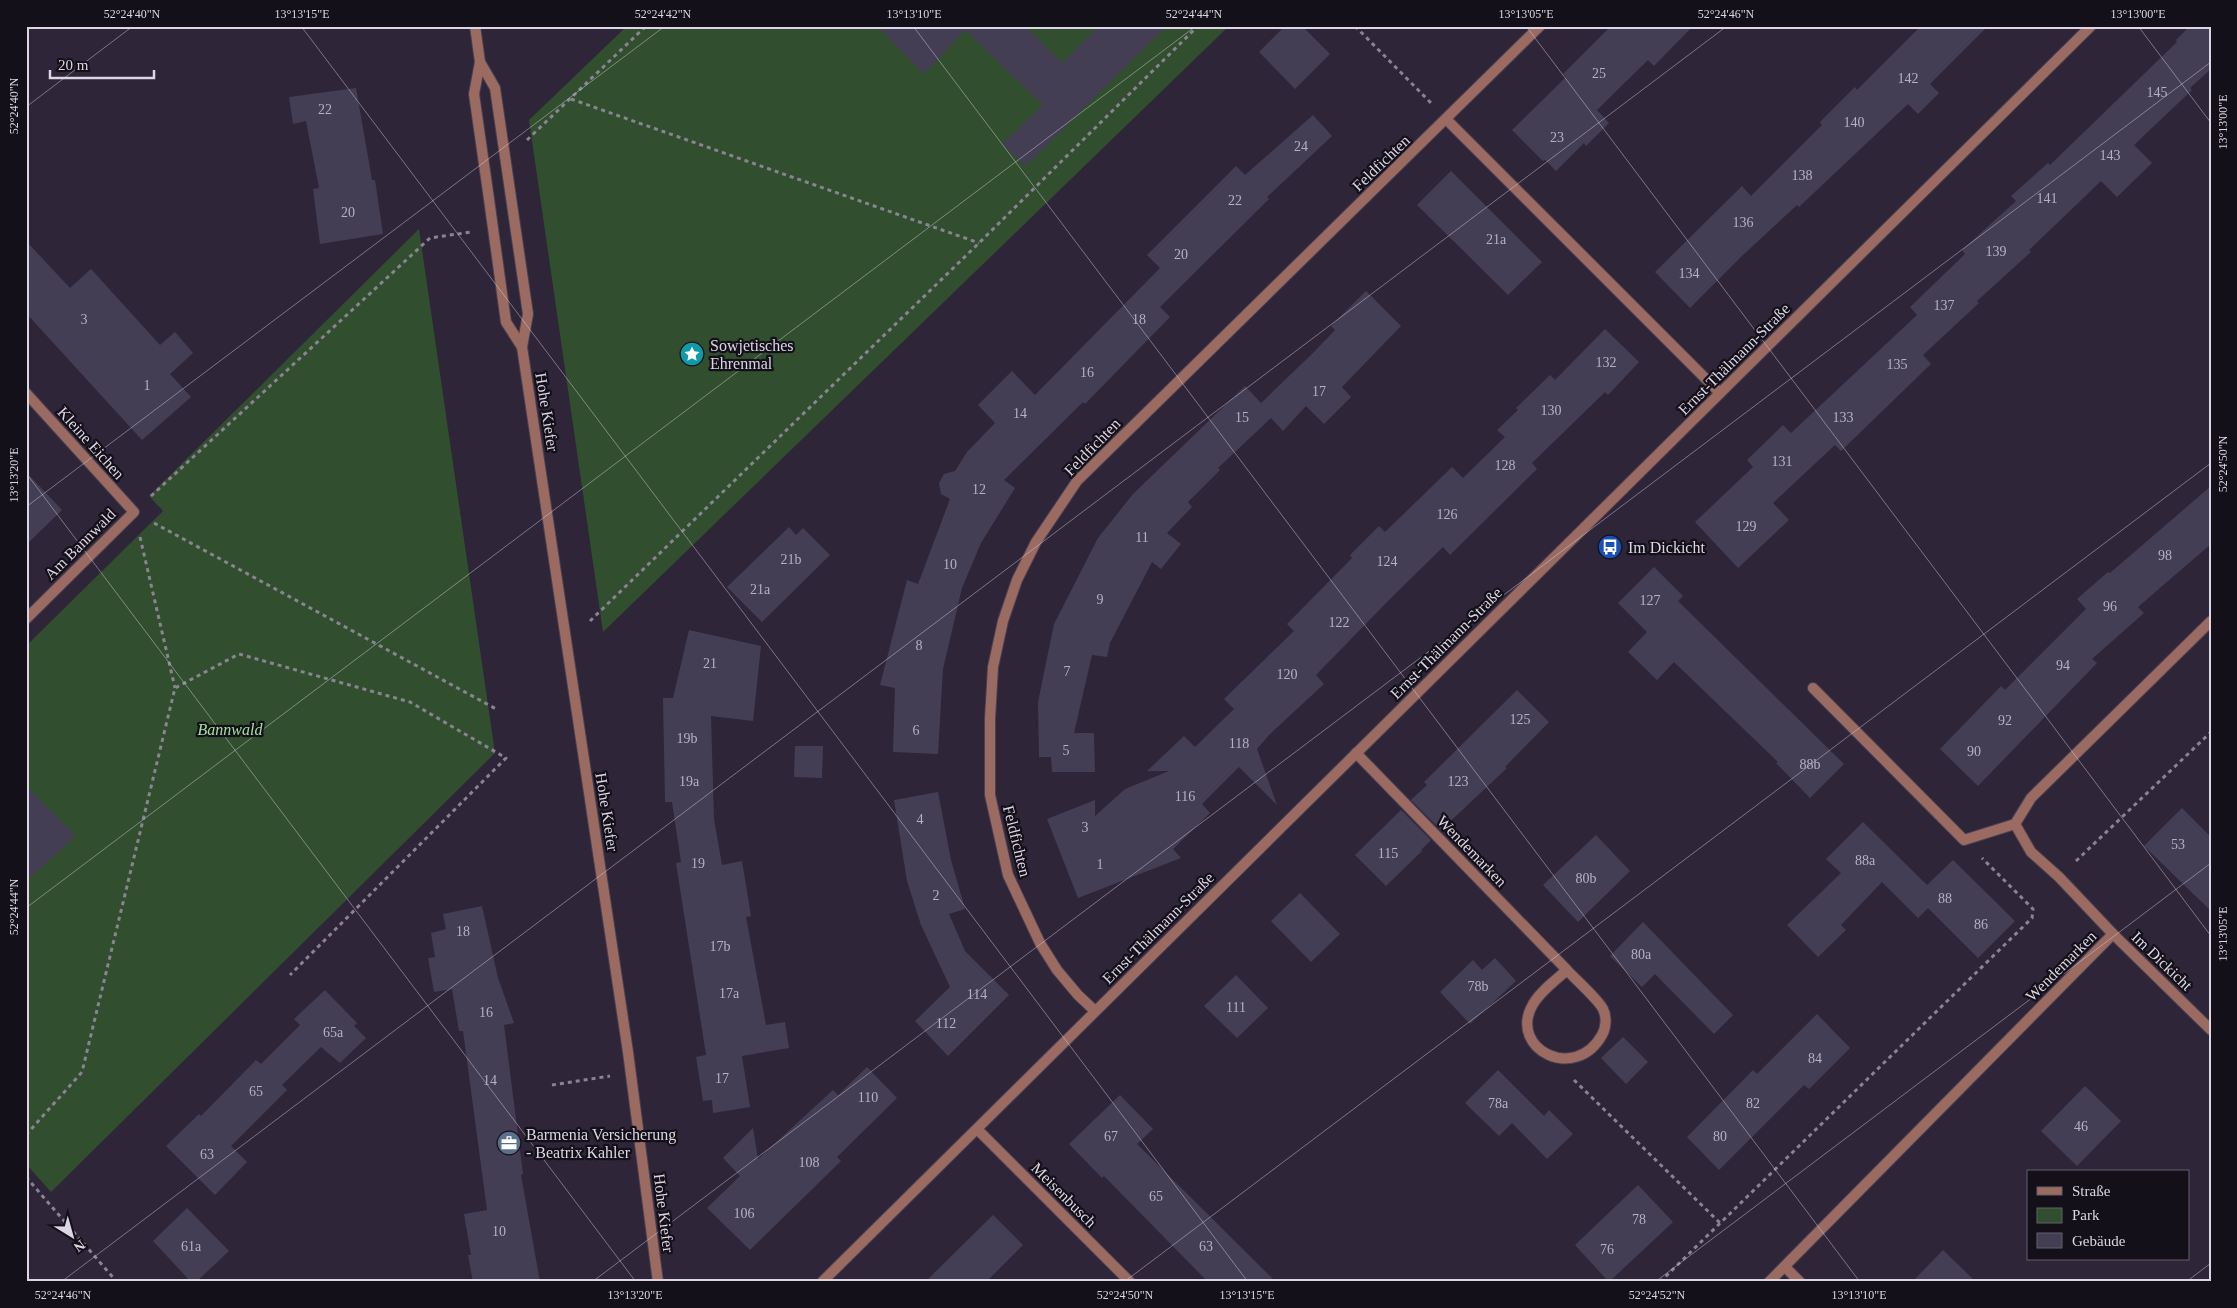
<svg xmlns="http://www.w3.org/2000/svg" width="2237" height="1308" viewBox="0 0 2237 1308" font-family="Georgia,serif">
<style>
.green{fill:#314f2f}
.building{fill:#443e54}
.lines{fill:none;stroke-linecap:round;stroke-linejoin:round}
.service-casing{stroke:#4a4154;stroke-width:12}
.minor-casing{stroke:#4a4154;stroke-width:12}
.tertiary-casing{stroke:#4a4154;stroke-width:12}
.path{stroke:#8a8393;stroke-width:3;stroke-dasharray:4 4;stroke-linecap:butt}
.service{stroke:#9b6b62;stroke-width:10}
.minor{stroke:#9b6b62;stroke-width:10}
.tertiary{stroke:#9b6b62;stroke-width:10}
.ticks{fill:none;stroke:#dcd6e4;stroke-width:1;stroke-opacity:0.45}
.labels{text-anchor:middle;dominant-baseline:central;stroke-width:4.5;stroke-linejoin:round;paint-order:stroke}
.number-label{font-size:14px;fill:#b6b0c0}
.street-label{font-size:16px;fill:#dcd6e4;stroke:#141019}
.poi-label{font-size:16px;fill:#dcd6e4;stroke:#141019;text-anchor:start}
.park-label{font-size:16px;font-style:italic;fill:#a3e09e;stroke:#141019}
.neatline{fill:none;stroke:#dcd6e4;stroke-width:2}
.ticks-label{font-size:12px;text-anchor:middle;fill:#dcd6e4}
</style>
<rect width="100%" height="100%" fill="#2e2539"/>
<g class="green">
<polygon points="627,26 1229,26 603,632 529,120"/>
<polygon points="419,229 495,753 51,1192 26,1164 26,646 163,511 149,496"/>
</g>
<g class="building">
<polygon points="877,26 1025,26 1062,63 1099,26 1167,26 1025,166 1002,144 1043,105 965,30 924,74"/>
<polygon points="1285,26 1302,26 1330,54 1295,89 1259,52"/>
<polygon points="1611,26 1693,26 1654,66 1648,60 1597,110 1609,123 1586,146 1584,143 1556,171 1545,160 1543,161 1512,130 1566,77 1563,74"/>
<polygon points="1921,26 1988,26 1930,84 1939,93 1918,114 1908,104 1799,207 1797,205 1742,256 1690,308 1655,272 1742,186 1751,196 1822,125 1820,122 1855,87 1857,90"/>
<polygon points="2190,26 2211,26 2211,69 2190,88 2192,90 2134,145 2152,163 2117,197 2101,181 2029,250 2031,252 1977,301 1979,303 1923,355 1931,364 1841,451 1835,445 1773,503 1789,520 1738,568 1695,522 1753,467 1747,460 1783,425 1791,433 1917,315 1910,307 1965,254 1962,250 2016,201 2011,196 2048,163 2050,165 2177,42 2176,40"/>
<polygon points="356,88 372,180 375,180 383,234 320,244 313,189 319,188 306,121 293,124 289,97"/>
<polygon points="1313,115 1332,136 1267,197 1269,199 1160,307 1170,317 1085,404 1083,402 1004,480 1015,488 981,543 962,588 943,669 938,754 893,752 895,688 880,685 907,580 918,584 950,499 941,494 939,483 944,474 955,471 967,452 995,423 978,405 1012,371 1035,395 1160,268 1147,255 1236,166 1245,175"/>
<polygon points="1451,171 1542,262 1508,295 1417,205"/>
<polygon points="26,241 70,288 91,269 160,345 175,332 193,353 170,374 191,397 142,440 26,313"/>
<polygon points="1366,291 1401,326 1342,387 1351,397 1324,424 1306,406 1283,431 1271,418 1218,468 1220,470 1188,502 1192,507 1167,533 1181,544 1161,569 1152,562 1110,643 1107,657 1092,655 1074,733 1094,733 1095,772 1052,772 1051,757 1039,757 1038,702 1054,624 1098,538 1133,494 1245,386 1261,403 1315,351 1335,330 1331,326"/>
<polygon points="1605,329 1639,362 1608,395 1605,392 1532,463 1537,469 1450,555 1443,547 1390,599 1316,675 1324,684 1269,735 1257,749 1277,805 1239,767 1202,804 1210,813 1173,849 1181,858 1078,898 1047,819 1095,800 1095,816 1125,789 1169,771 1147,771 1184,736 1195,747 1234,709 1224,699 1294,631 1287,624 1352,558 1350,555 1379,526 1385,532 1452,467 1463,478 1505,437 1497,430 1518,410 1516,408 1550,375 1555,380"/>
<polygon points="26,472 62,510 26,545"/>
<polygon points="2211,486 2211,544 2138,607 2144,613 2092,659 2097,663 1978,786 1940,749 2001,686 2005,690 2086,609 2077,599 2108,572 2110,573"/>
<polygon points="789,527 796,535 803,528 830,555 762,622 727,587"/>
<polygon points="1654,567 1683,596 1678,601 1844,764 1810,798 1776,763 1778,762 1674,662 1657,680 1628,652 1647,632 1618,603"/>
<polygon points="689,630 761,646 753,721 711,716 714,819 722,865 742,861 751,916 746,917 766,1025 785,1022 789,1048 742,1056 750,1107 713,1113 712,1100 703,1101 696,1057 706,1055 676,863 681,862 672,802 665,802 663,698 673,698"/>
<polygon points="1517,690 1549,722 1505,767 1507,768 1441,830 1411,800 1427,785 1424,782"/>
<polygon points="795,746 823,746 822,778 794,777"/>
<polygon points="26,785 75,836 26,882"/>
<polygon points="938,792 951,860 965,909 949,914 965,951 1009,995 948,1056 915,1021 950,987 921,925 907,881 894,800"/>
<polygon points="2182,808 2211,837 2211,911 2144,846"/>
<polygon points="1401,810 1431,840 1421,850 1422,851 1386,886 1355,855"/>
<polygon points="1863,822 1927,885 1953,860 2015,921 1978,958 1928,908 1918,918 1882,882 1841,925 1846,930 1818,957 1787,925 1841,873 1826,859"/>
<polygon points="1596,835 1630,871 1578,922 1543,885"/>
<polygon points="1300,893 1340,934 1311,962 1271,921"/>
<polygon points="482,906 498,978 514,1023 504,1025 523,1174 521,1175 540,1282 473,1282 468,1255 471,1255 464,1214 487,1210 463,1031 459,1031 452,989 434,992 428,958 435,957 431,933 446,929 443,914"/>
<polygon points="1643,922 1733,1015 1714,1034 1655,974 1642,987 1610,956"/>
<polygon points="1495,958 1516,981 1470,1024 1440,992 1473,960 1482,970"/>
<polygon points="1236,975 1268,1008 1237,1038 1204,1006"/>
<polygon points="325,990 357,1023 354,1026 366,1038 340,1063 321,1047 282,1085 287,1090 231,1146 247,1162 215,1195 166,1146 199,1114 201,1116 256,1060 261,1064 300,1025 294,1019"/>
<polygon points="1817,1014 1850,1048 1809,1089 1804,1085 1719,1170 1687,1137 1753,1070 1757,1074"/>
<polygon points="1623,1037 1648,1062 1626,1084 1601,1058"/>
<polygon points="867,1067 897,1098 837,1157 841,1161 750,1250 707,1208 740,1176 723,1158 753,1128 758,1159 833,1090 838,1095"/>
<polygon points="1498,1070 1544,1116 1549,1110 1573,1134 1547,1159 1512,1123 1499,1136 1465,1103"/>
<polygon points="2085,1086 2121,1121 2077,1166 2041,1131"/>
<polygon points="1120,1095 1153,1129 1137,1144 1276,1282 1208,1282 1104,1176 1102,1178 1069,1144"/>
<polygon points="1638,1185 1673,1222 1609,1282 1575,1245"/>
<polygon points="187,1208 229,1251 196,1282 191,1282 153,1241"/>
<polygon points="993,1215 1023,1245 986,1282 925,1282"/>
<polygon points="1943,1250 1976,1282 1912,1282"/>
</g>
<g class="lines">
<g class="service-casing">
<g id="service">
<polyline points="1447,120 1720,393"/>
<polyline points="1813,688 1964,840 2015,824"/>
<path d="M1356,753L1567,970C1556,980 1539,992 1532,1006C1509,1049 1575,1083 1602,1035C1606,1028 1607,1017 1603,1009C1598,999 1576,980 1567,970"/>
</g>
</g>
<g class="minor-casing">
<g id="minor">
<polyline points="26,393 134,512 26,619"/>
<polyline points="2211,621 2031,798 2015,824 2031,852 2059,877 2113,934 2211,1030"/>
<polyline points="1095,1011 1078,995 1057,970 1040,943 1008,875 990,795 990,719 993,667 1003,621 1017,580 1036,542 1077,481 1540,26"/>
<polyline points="977,1129 1130,1282"/>
<polyline points="1785,1267 1800,1282"/>
<polyline points="1769,1282 2113,934"/>
</g>
</g>
<g class="tertiary-casing">
<g id="tertiary">
<polyline points="475,26 480,62 495,88 528,314 522,347 628,1052 658,1282"/>
<polyline points="480,62 474,94 488,192 506,322 522,347"/>
<polyline points="822,1282 2091,26"/>
</g>
</g>
<g class="path">
<polyline points="1355,26 1431,103"/>
<polyline points="571,99 979,243"/>
<polyline points="527,140 646,26"/>
<polyline points="151,496 430,238 471,232"/>
<polyline points="154,523 498,710"/>
<polyline points="140,537 175,688"/>
<polyline points="590,621 979,243 1198,26"/>
<polyline points="2076,861 2211,732"/>
<polyline points="1574,1080 1720,1223"/>
<polyline points="552,1085 610,1076"/>
<polyline points="26,1135 82,1072 175,688 239,654 410,702 506,758 290,975"/>
<polyline points="26,1177 117,1282"/>
<polyline points="1660,1282 2032,918 2033,909 1982,858"/>
</g>
<use href="#service" class="service"/>
<use href="#minor" class="minor"/>
<use href="#tertiary" class="tertiary"/>
</g>
<path class="ticks" d="M301,26L1248,1282M913,26L1860,1282M1526,26L2211,936M2138,26L2211,123M26,107L133,26M26,473L636,1282M26,507L665,26M26,908L1196,26M61,1282L1727,26M592,1282L2211,62M1124,1282L2211,463M1655,1282L2211,863M2186,1282L2211,1263"/>
<defs>
<g id="sight-disc" transform="scale(1.25)"><circle r="9.5" fill="#0f9aa8" stroke="#141019"/><path d="M0-6L1.8-2.2L6-1.7L2.9 1.2L3.7 5.4L0 3.3L-3.7 5.4L-2.9 1.2L-6-1.7L-1.8-2.2Z" fill="#fff"/></g>
<g id="bus-disc" transform="scale(1.25)"><circle r="9.5" fill="#1a4fb4" stroke="#141019"/><path d="M-5-6H5V4H4V6H2V4H-2V6H-4V4H-5ZM-3.5-4V0h7V-4ZM-3.5 1.2v1.5H-2V1.2ZM2 1.2v1.5H3.5V1.2Z" fill="#fff"/></g>
<g id="office-disc" transform="scale(1.25)"><circle r="9.5" fill="#5c6f8a" stroke="#141019"/><path d="M-6-3h4V-5.5h4V-3h4V5H-6ZM-1-4.5V-3h2v-1.5ZM-6 0V1H6V0Z" fill="#fff"/></g>
</defs>
<g fill-rule="evenodd">
<use href="#sight-disc" x="692" y="354"/>
<use href="#bus-disc" x="1610" y="547"/>
<use href="#office-disc" x="509" y="1143"/>
</g>
<g class="labels">
<g class="number-label">
<text x="1599" y="73">25</text>
<text x="1908" y="78">142</text>
<text x="2157" y="92">145</text>
<text x="325" y="109">22</text>
<text x="1854" y="122">140</text>
<text x="1557" y="137">23</text>
<text x="1301" y="146">24</text>
<text x="2110" y="155">143</text>
<text x="1802" y="175">138</text>
<text x="2047" y="198">141</text>
<text x="1235" y="200">22</text>
<text x="348" y="212">20</text>
<text x="1743" y="222">136</text>
<text x="1496" y="239">21a</text>
<text x="1996" y="251">139</text>
<text x="1181" y="254">20</text>
<text x="1689" y="273">134</text>
<text x="1944" y="305">137</text>
<text x="84" y="319">3</text>
<text x="1139" y="319">18</text>
<text x="1606" y="362">132</text>
<text x="1897" y="364">135</text>
<text x="1087" y="372">16</text>
<text x="147" y="385">1</text>
<text x="1319" y="391">17</text>
<text x="1551" y="410">130</text>
<text x="1020" y="413">14</text>
<text x="1242" y="417">15</text>
<text x="1843" y="417">133</text>
<text x="1782" y="461">131</text>
<text x="1505" y="465">128</text>
<text x="979" y="489">12</text>
<text x="1447" y="514">126</text>
<text x="1746" y="526">129</text>
<text x="1142" y="537">11</text>
<text x="2165" y="555">98</text>
<text x="791" y="559">21b</text>
<text x="1387" y="561">124</text>
<text x="950" y="564">10</text>
<text x="760" y="589">21a</text>
<text x="1100" y="599">9</text>
<text x="1650" y="600">127</text>
<text x="2110" y="606">96</text>
<text x="1339" y="622">122</text>
<text x="919" y="645">8</text>
<text x="710" y="663">21</text>
<text x="2063" y="665">94</text>
<text x="1067" y="671">7</text>
<text x="1287" y="674">120</text>
<text x="1520" y="719">125</text>
<text x="2005" y="720">92</text>
<text x="916" y="730">6</text>
<text x="687" y="738">19b</text>
<text x="1239" y="743">118</text>
<text x="1066" y="750">5</text>
<text x="1974" y="751">90</text>
<text x="1810" y="764">88b</text>
<text x="689" y="781">19a</text>
<text x="1458" y="781">123</text>
<text x="1185" y="796">116</text>
<text x="920" y="819">4</text>
<text x="1085" y="827">3</text>
<text x="2178" y="844">53</text>
<text x="1388" y="853">115</text>
<text x="1865" y="860">88a</text>
<text x="698" y="863">19</text>
<text x="1100" y="864">1</text>
<text x="1586" y="878">80b</text>
<text x="936" y="895">2</text>
<text x="1945" y="898">88</text>
<text x="1981" y="924">86</text>
<text x="463" y="931">18</text>
<text x="720" y="946">17b</text>
<text x="1641" y="954">80a</text>
<text x="1478" y="986">78b</text>
<text x="729" y="993">17a</text>
<text x="977" y="994">114</text>
<text x="1236" y="1007">111</text>
<text x="486" y="1012">16</text>
<text x="946" y="1023">112</text>
<text x="333" y="1032">65a</text>
<text x="1815" y="1058">84</text>
<text x="722" y="1078">17</text>
<text x="490" y="1080">14</text>
<text x="256" y="1091">65</text>
<text x="868" y="1097">110</text>
<text x="1498" y="1103">78a</text>
<text x="1753" y="1103">82</text>
<text x="2081" y="1126">46</text>
<text x="1111" y="1136">67</text>
<text x="1720" y="1136">80</text>
<text x="207" y="1154">63</text>
<text x="809" y="1162">108</text>
<text x="1156" y="1196">65</text>
<text x="744" y="1213">106</text>
<text x="1639" y="1219">78</text>
<text x="499" y="1231">10</text>
<text x="191" y="1246">61a</text>
<text x="1206" y="1246">63</text>
<text x="1607" y="1249">76</text>
</g>
<g class="street-label">
<text transform="translate(1381 163) rotate(-44)">Feldfichten</text>
<text transform="translate(1734 359) rotate(-45)">Ernst-Thälmann-Straße</text>
<text transform="translate(547 412) rotate(81)">Hohe Kiefer</text>
<text transform="translate(91 443) rotate(48)">Kleine Eichen</text>
<text transform="translate(1092 447) rotate(-46)">Feldfichten</text>
<text transform="translate(80 544) rotate(-45)">Am Bannwald</text>
<text transform="translate(1446 643) rotate(-45)">Ernst-Thälmann-Straße</text>
<text transform="translate(607 812) rotate(81)">Hohe Kiefer</text>
<text transform="translate(1017 841) rotate(76)">Feldfichten</text>
<text transform="translate(1472 851) rotate(46)">Wendemarken</text>
<text transform="translate(1158 928) rotate(-45)">Ernst-Thälmann-Straße</text>
<text transform="translate(2162 961) rotate(44)">Im Dickicht</text>
<text transform="translate(2061 966) rotate(-45)">Wendemarken</text>
<text transform="translate(1064 1195) rotate(45)">Meisenbusch</text>
<text transform="translate(664 1213) rotate(83)">Hohe Kiefer</text>
</g>
<g class="poi-label">
<text x="710" y="345">Sowjetisches<tspan x="710" dy="18">Ehrenmal</tspan></text>
<text x="1628" y="547">Im Dickicht</text>
<text x="526" y="1134">Barmenia Versicherung<tspan x="526" dy="18">- Beatrix Kahler</tspan></text>
</g>
<g class="park-label">
<text x="230" y="729">Bannwald</text>
</g>
</g>
<rect width="2237" height="1308" fill="none" stroke="#141019" stroke-width="55"/>
<rect x="2027" y="1170" width="162" height="90" fill="#141019" stroke="#645f6a"/>
<rect x="2037" y="1187" width="25" height="8" fill="#9b6b62" stroke="#645f6a"/>
<text x="2072" y="1196" font-size="15" fill="#dcd6e4">Straße</text>
<rect x="2037" y="1208" width="25" height="15" fill="#314f2f" stroke="#645f6a"/>
<text x="2072" y="1220" font-size="15" fill="#dcd6e4">Park</text>
<rect x="2037" y="1233" width="25" height="15" fill="#443e54" stroke="#645f6a"/>
<text x="2072" y="1246" font-size="15" fill="#dcd6e4">Gebäude</text>
<g transform="translate(72 1236) rotate(143)" stroke="#141019" stroke-width="4" paint-order="stroke">
<path d="M0-4L9 19L0 12L-9 19Z" fill="#dcd6e4"/>
<text y="-8" font-size="14" font-weight="bold" text-anchor="middle" fill="#dcd6e4">N</text>
</g>
<path d="M50 70v8h104v-8" fill="none" stroke="#dcd6e4" stroke-width="2.5"/>
<text x="58" y="70" font-size="15" fill="#dcd6e4" stroke="#141019" stroke-width="4" paint-order="stroke">20 m</text>
<rect x="28" y="28" width="2182" height="1252" class="neatline"/>
<g class="ticks-label">
<text x="132" y="18">52°24'40"N</text>
<text x="302" y="18">13°13'15"E</text>
<text x="663" y="18">52°24'42"N</text>
<text x="914" y="18">13°13'10"E</text>
<text x="1194" y="18">52°24'44"N</text>
<text x="1526" y="18">13°13'05"E</text>
<text x="1726" y="18">52°24'46"N</text>
<text x="2138" y="18">13°13'00"E</text>
<text transform="translate(14 106) rotate(-90)" y="4">52°24'40"N</text>
<text transform="translate(2223 122) rotate(-90)" y="4">13°13'00"E</text>
<text transform="translate(2223 464) rotate(-90)" y="4">52°24'50"N</text>
<text transform="translate(14 475) rotate(-90)" y="4">13°13'20"E</text>
<text transform="translate(14 907) rotate(-90)" y="4">52°24'44"N</text>
<text transform="translate(2223 934) rotate(-90)" y="4">13°13'05"E</text>
<text x="63" y="1299">52°24'46"N</text>
<text x="635" y="1299">13°13'20"E</text>
<text x="1125" y="1299">52°24'50"N</text>
<text x="1247" y="1299">13°13'15"E</text>
<text x="1657" y="1299">52°24'52"N</text>
<text x="1859" y="1299">13°13'10"E</text>
</g>
</svg>
